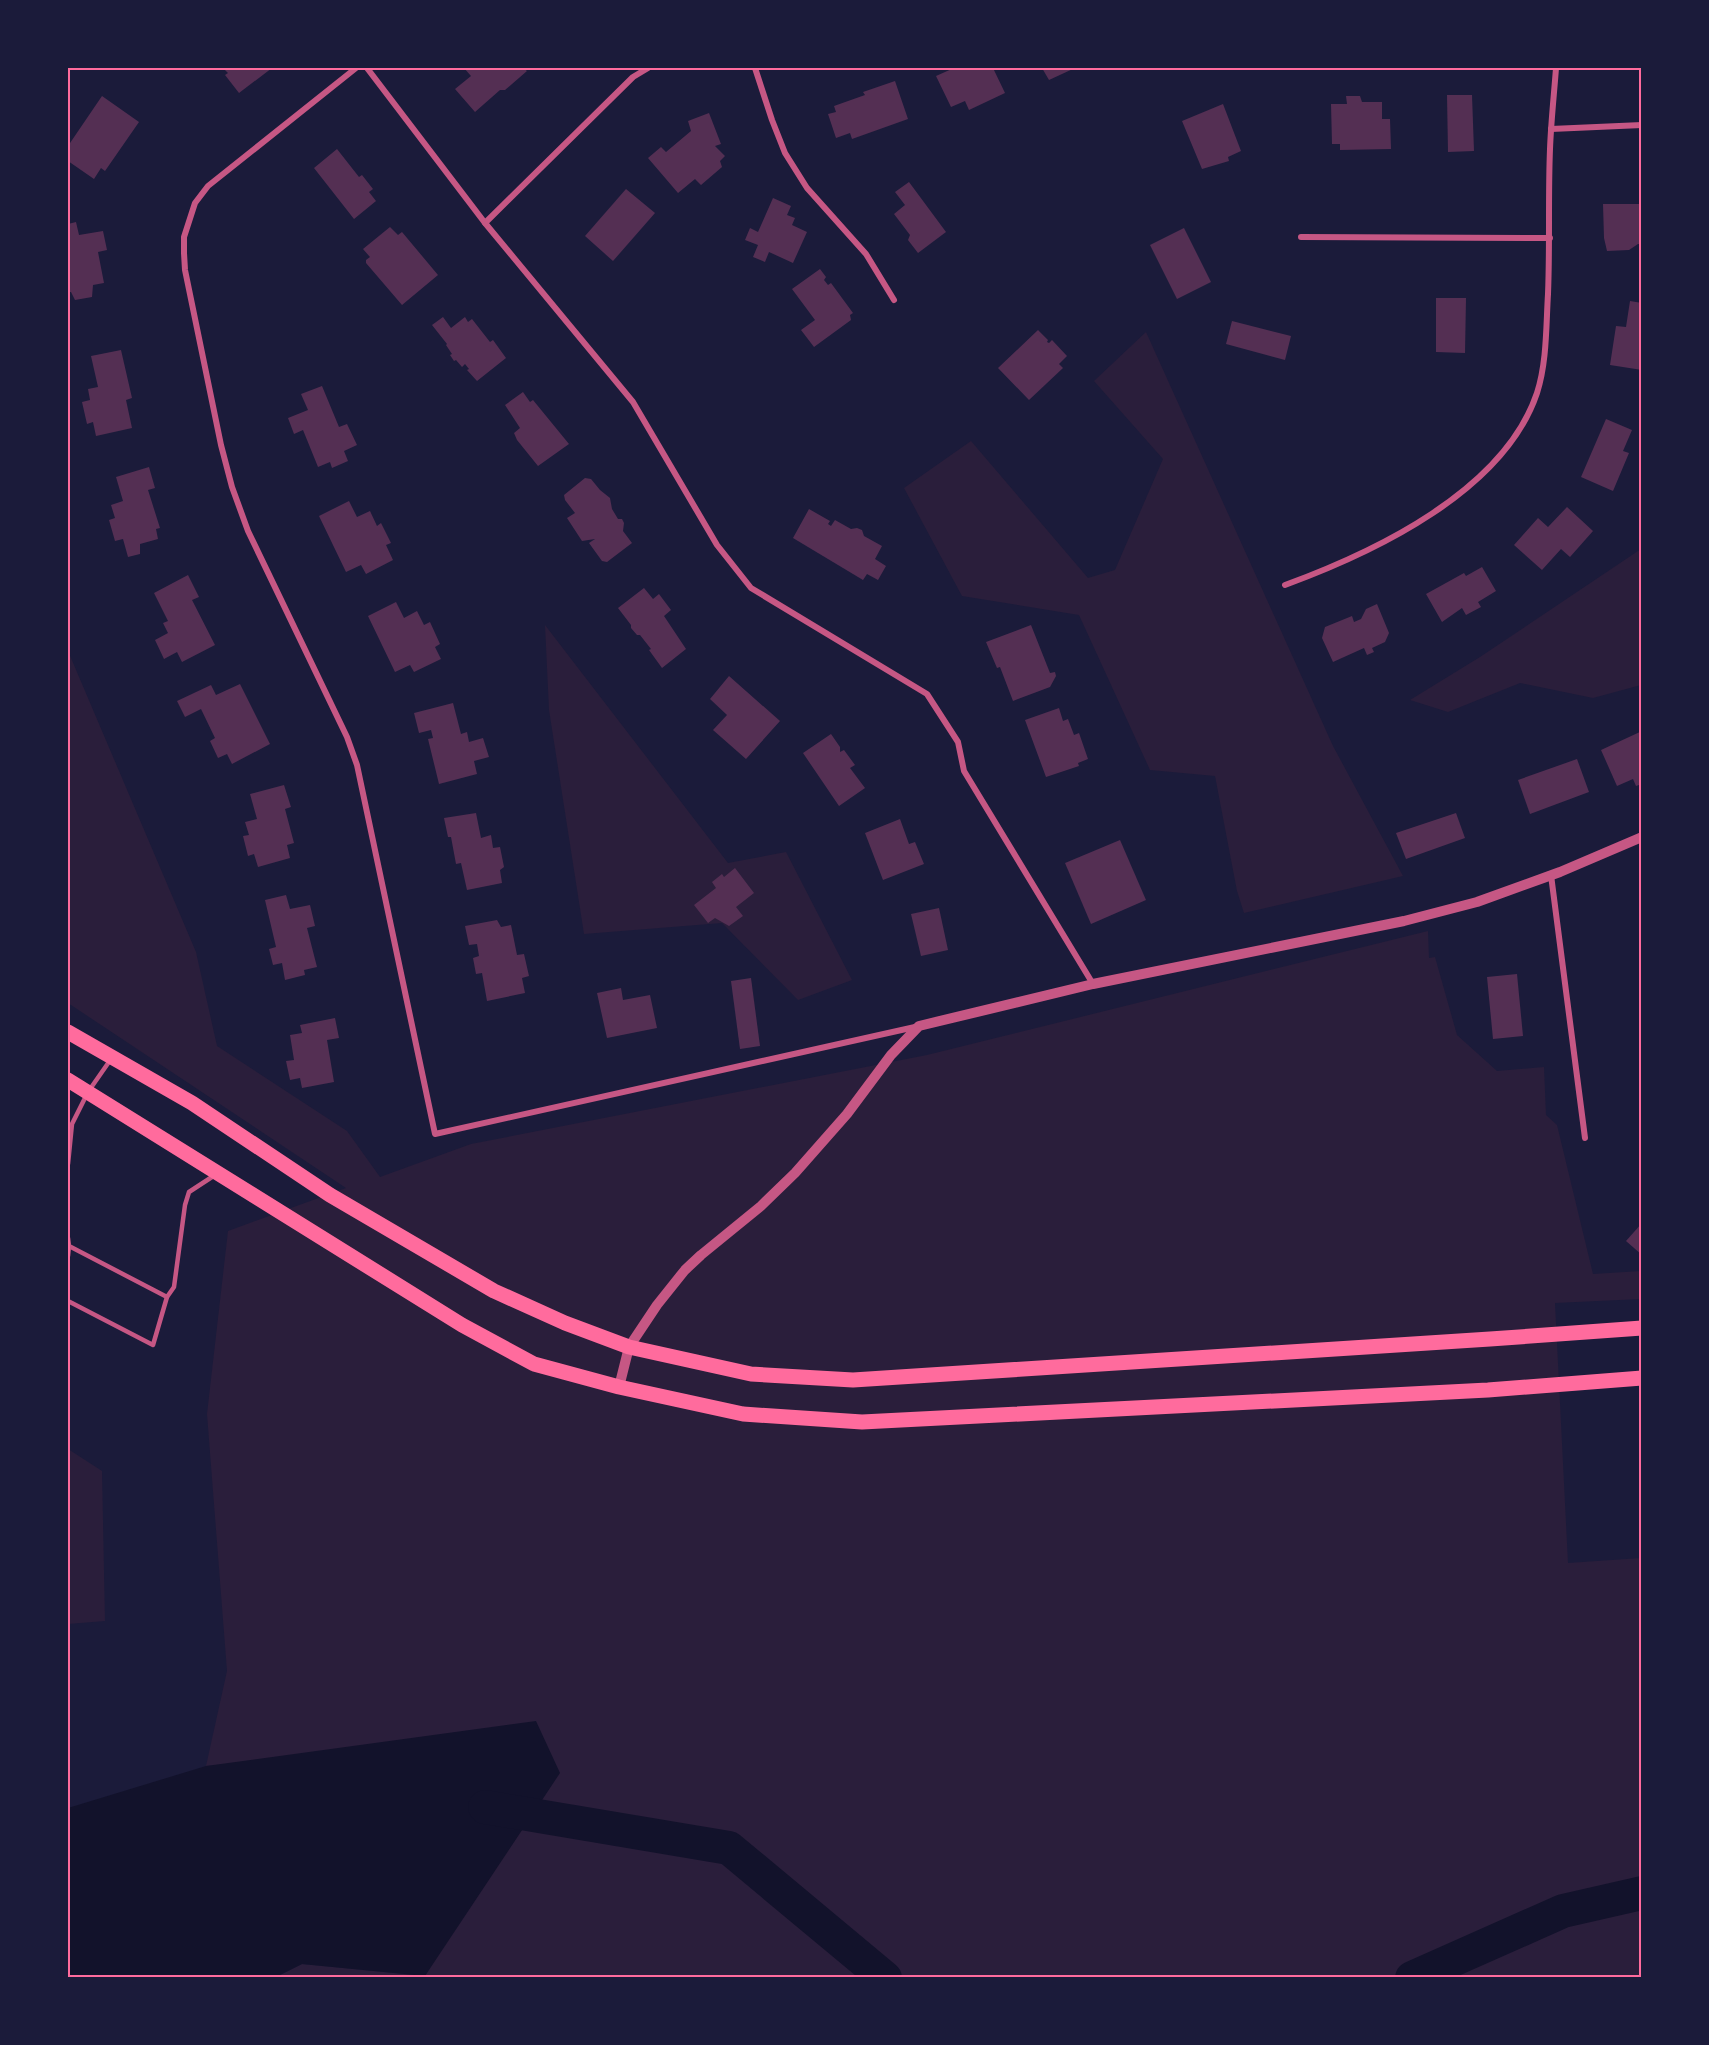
<svg xmlns="http://www.w3.org/2000/svg" width="1709" height="2045" viewBox="0 0 1709 2045" font-family="'Fira Sans',sans-serif">
<style>
.green{fill:#2a1e3b}
.water{fill:#12122b}
.lines{fill:none;stroke-linecap:round;stroke-linejoin:round}
.river{stroke:#12122b;stroke-width:34}
.building{fill:#542f53}
.service{stroke:#c65784;stroke-width:4.5}
.minor{stroke:#c65784;stroke-width:6}
.tertiary{stroke:#c65784;stroke-width:10}
.primary{stroke:#ff6b9d;stroke-width:15}
.neatline{fill:none;stroke:#ff6b9d;stroke-width:2}
</style>
<rect width="100%" height="100%" fill="#1b1b3a"/>
<g class="green">
<polygon points="1146,332 1333,746 1403,876 1244,913 1237,891 1215,776 1150,770 1079,615 962,596 904,488 971,441 1088,578 1115,570 1163,459 1094,381"/>
<polygon points="1641,549 1641,685 1593,698 1520,683 1448,712 1410,700 1480,657"/>
<polygon points="545,625 728,863 786,852 852,980 798,1000 722,923 584,934 549,710"/>
<polygon points="68,651 196,952 217,1046 347,1131 380,1177 471,1144 927,1055 1428,931 1429,958 1435,957 1457,1035 1497,1071 1544,1067 1546,1115 1557,1125 1593,1274 1641,1271 1641,1299 1555,1303 1568,1563 1641,1558 1641,1977 276,1977 302,1964 425,1976 539,1743 206,1766 227,1671 207,1414 228,1231 346,1188 68,1003"/>
<polygon points="68,1449 102,1471 105,1621 68,1624"/>
</g>
<polygon class="water" points="536,1721 560,1773 425,1976 302,1964 276,1977 68,1977 68,1808 206,1766"/>
<g class="lines">
<g class="river">
<polyline points="485,1807 729,1848 885,1978"/>
<polyline points="1412,1978 1563,1911 1642,1893"/>
</g>
</g>
<g class="building">
<polygon points="223,68 272,68 239,93 225,75 228,73"/>
<polygon points="464,68 523,68 527,71 505,90 500,90 475,112 455,89 471,76"/>
<polygon points="954,68 993,68 1005,93 969,110 965,101 951,107 936,76"/>
<polygon points="1042,68 1075,68 1049,80"/>
<polygon points="895,81 908,119 852,139 850,133 836,138 828,114 836,112 834,106 865,95 863,92"/>
<polygon points="1447,95 1472,95 1474,151 1448,152"/>
<polygon points="102,96 139,122 105,171 101,168 94,179 68,161 68,146"/>
<polygon points="1346,96 1360,96 1362,102 1382,102 1382,119 1390,119 1391,149 1340,150 1340,144 1332,144 1331,104 1347,104"/>
<polygon points="1223,104 1241,151 1228,157 1229,161 1202,169 1182,121"/>
<polygon points="709,113 721,144 715,146 725,156 720,161 722,167 701,185 695,179 678,193 648,158 661,147 666,152 691,131 688,121"/>
<polygon points="337,149 359,177 362,175 373,189 369,192 376,201 354,219 314,168"/>
<polygon points="909,182 946,232 918,253 908,240 910,235 894,214 905,205 895,192"/>
<polygon points="626,189 655,213 613,261 585,236"/>
<polygon points="773,198 791,206 787,215 795,218 792,225 807,232 793,263 769,252 765,262 753,257 758,245 745,240 750,228 758,232"/>
<polygon points="1603,204 1642,204 1642,244 1638,244 1629,250 1607,251 1604,238"/>
<polygon points="76,222 79,235 103,231 107,250 98,252 104,283 93,285 92,297 75,300 71,292 68,292 68,224"/>
<polygon points="390,227 398,235 402,232 438,275 402,305 366,263 366,260 370,257 363,249"/>
<polygon points="1184,228 1211,282 1177,299 1150,245"/>
<polygon points="820,269 826,277 824,280 828,285 831,283 853,313 850,315 851,320 814,347 801,330 815,320 792,289"/>
<polygon points="1436,298 1466,298 1465,353 1436,352"/>
<polygon points="1630,301 1642,303 1642,370 1610,365 1616,326 1626,327"/>
<polygon points="443,317 451,328 465,317 468,322 472,319 490,342 493,340 506,358 477,381 467,370 469,369 465,364 462,367 456,360 454,361 450,355 452,354 446,345 447,344 432,325"/>
<polygon points="1232,321 1291,336 1285,360 1226,344"/>
<polygon points="1038,330 1048,340 1047,342 1049,343 1052,340 1067,356 1059,364 1063,368 1029,400 998,368"/>
<polygon points="121,350 132,398 126,400 132,428 96,436 93,422 87,424 82,402 90,400 88,389 98,387 91,356"/>
<polygon points="322,386 339,427 347,424 357,445 344,451 348,461 332,468 330,462 318,467 303,430 294,434 288,418 308,410 301,394"/>
<polygon points="523,392 530,402 533,400 569,444 538,466 517,440 514,433 520,428 505,405"/>
<polygon points="1606,419 1632,430 1623,451 1629,453 1613,491 1581,477"/>
<polygon points="149,467 155,488 148,490 160,528 156,529 158,539 140,544 140,554 128,557 123,539 115,541 109,520 115,518 111,505 123,501 116,477"/>
<polygon points="585,478 591,479 600,490 610,498 612,509 618,519 622,519 624,523 623,531 632,543 607,562 602,561 589,543 595,539 582,541 567,518 575,513 565,500 564,495"/>
<polygon points="349,501 357,517 370,511 377,526 381,523 391,543 386,545 393,560 366,574 361,565 346,572 319,516"/>
<polygon points="1567,507 1593,531 1570,557 1561,549 1542,570 1514,545 1538,518 1548,527"/>
<polygon points="809,509 830,521 828,524 831,526 835,520 851,529 857,528 862,530 864,536 882,546 875,559 886,566 878,580 867,574 863,580 793,538"/>
<polygon points="1482,567 1496,591 1478,602 1481,607 1466,615 1462,608 1442,622 1426,594 1464,573 1466,576"/>
<polygon points="188,575 199,597 192,600 215,645 182,662 177,652 164,659 155,640 168,633 163,623 168,621 154,593"/>
<polygon points="644,588 653,599 659,594 671,610 664,616 686,649 662,668 649,650 651,649 640,635 637,635 631,628 631,625 618,608"/>
<polygon points="396,602 404,618 417,611 424,625 430,622 440,644 435,647 441,659 414,672 410,665 395,672 368,616"/>
<polygon points="1377,604 1389,633 1385,642 1372,648 1374,652 1367,655 1364,648 1333,662 1322,638 1325,627 1352,616 1354,622 1361,619 1366,609"/>
<polygon points="1031,625 1050,673 1055,672 1056,676 1050,687 1013,701 1000,667 997,668 986,642"/>
<polygon points="729,676 780,721 746,759 713,730 727,715 710,699"/>
<polygon points="240,684 270,744 232,764 227,754 218,758 210,741 215,738 201,709 185,717 177,701 211,685 216,695"/>
<polygon points="453,703 461,734 467,732 469,742 483,738 489,757 474,761 477,774 439,784 428,739 433,738 431,730 419,733 414,713"/>
<polygon points="1059,708 1063,721 1068,719 1074,735 1079,733 1088,759 1078,763 1079,766 1046,777 1025,720"/>
<polygon points="1642,731 1642,784 1636,786 1633,779 1617,786 1601,750"/>
<polygon points="831,734 840,747 840,752 844,750 855,765 850,768 865,788 839,806 803,753"/>
<polygon points="1577,759 1589,792 1530,814 1518,780"/>
<polygon points="284,785 291,807 285,809 294,843 287,845 290,858 258,867 254,854 248,856 243,836 249,835 245,822 257,819 250,794"/>
<polygon points="476,813 481,838 491,835 493,848 500,847 504,867 500,870 502,883 467,890 461,863 456,864 451,837 448,837 444,818"/>
<polygon points="1456,813 1465,838 1406,859 1396,833"/>
<polygon points="900,819 909,844 915,842 924,864 883,880 865,833"/>
<polygon points="1120,840 1146,900 1091,924 1065,863"/>
<polygon points="735,868 754,893 736,907 743,916 729,926 715,918 708,923 694,905 716,888 712,882 722,874 724,877"/>
<polygon points="286,895 290,909 310,905 315,926 307,928 317,967 304,970 305,975 285,980 282,963 273,965 269,949 276,947 265,900"/>
<polygon points="939,908 948,950 921,956 911,914"/>
<polygon points="497,920 501,927 511,925 517,955 524,954 529,976 522,978 525,993 487,1001 482,973 476,974 473,958 479,956 477,944 469,945 465,926"/>
<polygon points="1517,974 1523,1036 1493,1039 1487,977"/>
<polygon points="751,978 760,1046 740,1049 731,981"/>
<polygon points="621,988 623,1000 650,995 657,1028 607,1038 597,993"/>
<polygon points="335,1018 339,1038 327,1040 334,1082 302,1088 300,1078 290,1080 286,1061 294,1060 290,1035 302,1033 300,1025"/>
<polygon points="1642,1223 1642,1255 1626,1241"/>
</g>
<g class="lines">
<g class="service">
<polyline points="68,1164 72,1124 88,1092 111,1059"/>
<polyline points="68,1238 69,1246 167,1297 174,1287 185,1205 189,1192 215,1175"/>
<polyline points="68,1256 69,1246"/>
<polyline points="68,1301 153,1345 167,1297"/>
</g>
<g class="minor">
<polyline points="356,68 208,186 195,203 184,237 184,253 185,270 221,445 232,487 248,531 347,737 357,765 435,1134 915,1027"/>
<polyline points="367,68 485,223 633,402 717,545 751,588 927,694 958,742 964,771 1093,984"/>
<polyline points="755,68 772,120 785,153 807,188 866,254 894,300"/>
<polyline points="1551,129 1642,125"/>
<polyline points="485,223 633,77 648,68"/>
<polyline points="1301,237 1550,238"/>
<path d="M1285,585C1375,552 1504,491 1537,393C1547,362 1546,326 1548,294C1550,246 1548,197 1550,149C1551,122 1554,95 1556,68"/>
<polyline points="1551,875 1585,1138"/>
</g>
<polyline class="tertiary" points="619,1387 629,1347 657,1305 685,1270 701,1255 761,1206 795,1173 847,1114 891,1055 919,1026 1093,984 1404,921 1477,902 1560,872 1642,837"/>
<g class="primary">
<polyline points="68,1032 192,1103 330,1195 494,1291 565,1323 629,1347 751,1374 853,1380 1490,1339 1642,1328"/>
<polyline points="68,1080 462,1325 534,1364 619,1387 743,1414 862,1422 1488,1390 1642,1378"/>
</g>
</g>
<rect width="1709" height="2045" fill="none" stroke="#1b1b3a" stroke-width="138"/>
<rect x="69" y="69" width="1571" height="1907" class="neatline"/>
</svg>
